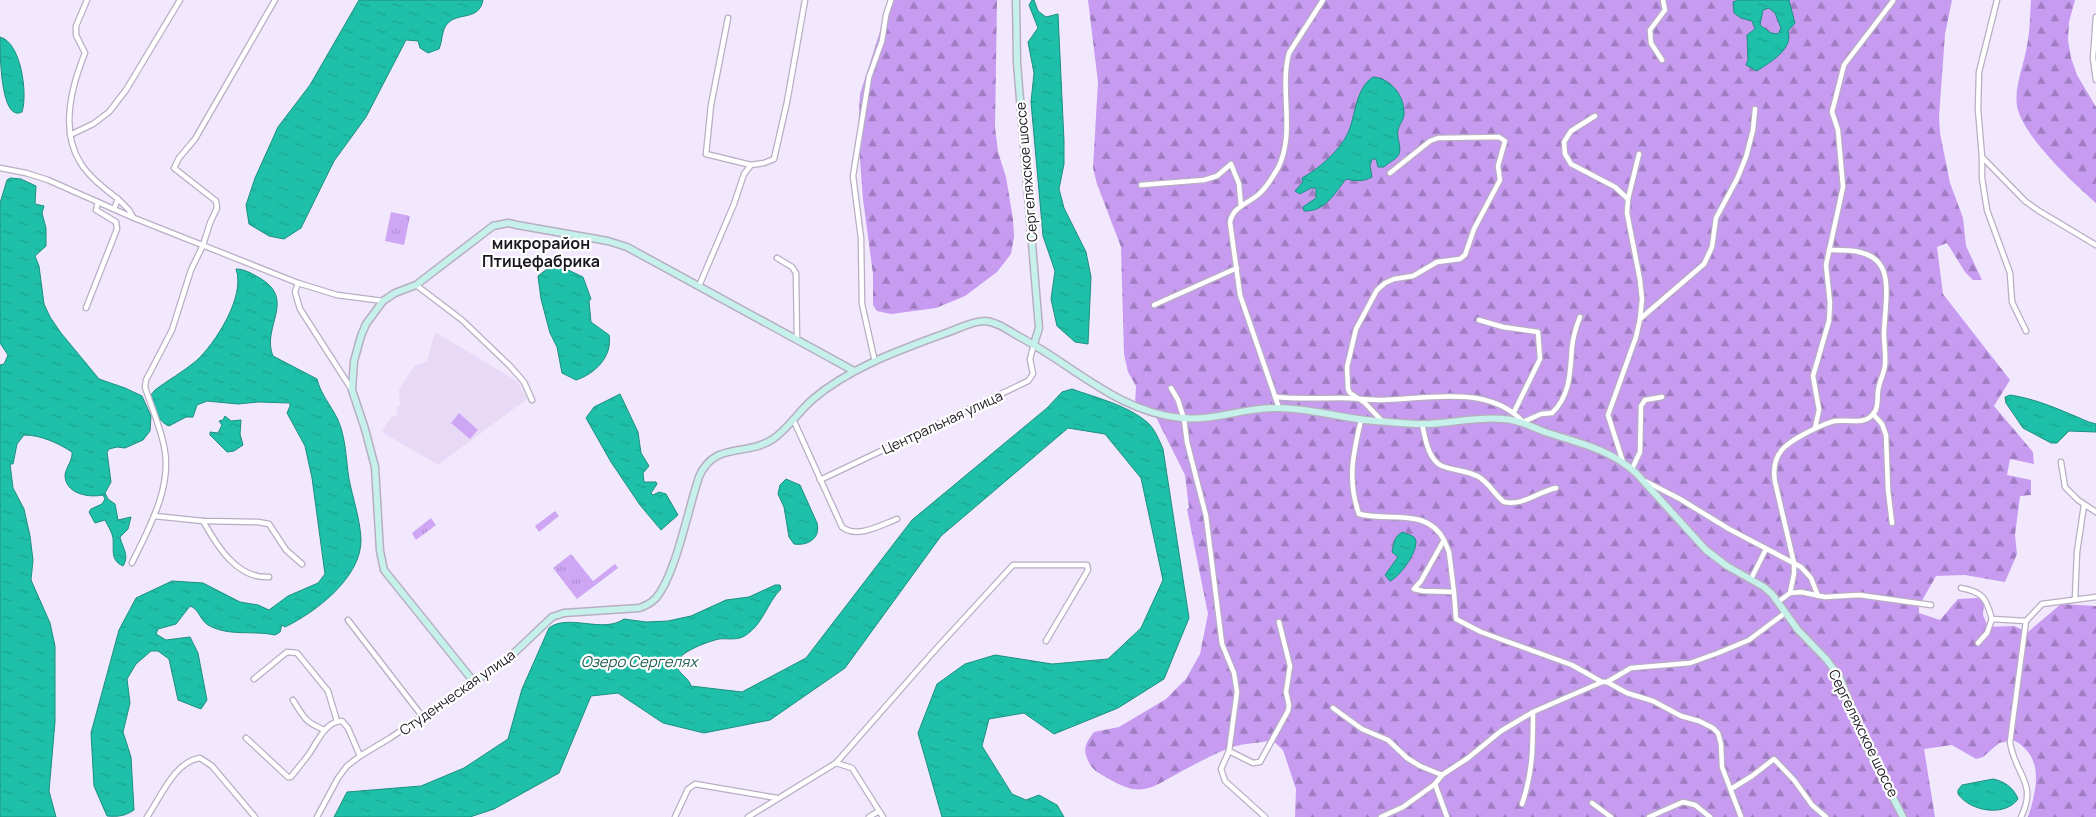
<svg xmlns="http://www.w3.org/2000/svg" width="2096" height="817" viewBox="0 0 2096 817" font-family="Manrope,sans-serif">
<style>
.built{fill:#e8daf7}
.green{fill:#cea6f4}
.forest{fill:url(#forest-firs)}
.park{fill:url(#park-tufts)}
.water{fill:url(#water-ripples);stroke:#1d8e80;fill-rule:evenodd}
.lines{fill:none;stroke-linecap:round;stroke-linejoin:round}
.street-casing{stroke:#b8aec3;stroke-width:7}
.secondary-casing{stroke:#b8aec3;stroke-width:9}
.street{stroke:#fff;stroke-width:4.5}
.secondary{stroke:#c5f1ea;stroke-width:6}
.labels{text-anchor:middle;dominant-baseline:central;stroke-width:4.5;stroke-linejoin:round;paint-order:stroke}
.street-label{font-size:14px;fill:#1c1820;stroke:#fff}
.water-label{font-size:15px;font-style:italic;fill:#255f55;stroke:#fff}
.quarter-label{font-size:16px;font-weight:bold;fill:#1c1820;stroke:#fff}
</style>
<defs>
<pattern id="forest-firs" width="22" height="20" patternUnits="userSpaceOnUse" patternTransform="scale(1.25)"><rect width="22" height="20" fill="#c69bf0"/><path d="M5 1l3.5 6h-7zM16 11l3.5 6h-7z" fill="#a07dc2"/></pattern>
<pattern id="park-tufts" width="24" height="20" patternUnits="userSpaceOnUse" patternTransform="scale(1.25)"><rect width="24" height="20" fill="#cea6f4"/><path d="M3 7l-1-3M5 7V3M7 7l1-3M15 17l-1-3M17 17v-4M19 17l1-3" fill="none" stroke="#b08ed1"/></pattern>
<pattern id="water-ripples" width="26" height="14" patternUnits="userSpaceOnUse" patternTransform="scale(1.25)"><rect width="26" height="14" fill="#1ec0a9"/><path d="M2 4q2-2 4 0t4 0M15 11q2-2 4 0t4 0" fill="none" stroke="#1ba491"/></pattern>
</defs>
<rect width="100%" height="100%" fill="#f2e8fd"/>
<polygon class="built" points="435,332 517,381 527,399 438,465 382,432 391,417 397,415 397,407 400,406 399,389 415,365 427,362"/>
<polygon class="green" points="459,413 478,430 470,439 451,423"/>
<g class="forest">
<polygon points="890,0 997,0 995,127 998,152 1006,177 1013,219 1014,237 1011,254 997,272 965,296 936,308 891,314 877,311 873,305 873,274 863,199 858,132 860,94"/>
<path d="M1088,0H1952L1945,34L1939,117L1940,133L1950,183L1963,218L1966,246L1982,280H1973L1965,272L1947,243L1937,247L1943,294L2010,380L1994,406L2033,452L2034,464L2010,459L2007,475L2031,480V495L2020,496L2015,535L2017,554L2005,582L1965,575L1936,576L1919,606V613L1940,620L1958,599L1978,598L1984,602L1983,615L1988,627L2014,626L2028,632L2061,604L2096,606V817H2028C2037,790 2045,756 2013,740L1999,743L1983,757L1976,759L1952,745L1924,749L1935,817H1295L1296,789L1283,750L1272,740C1258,744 1239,743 1227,749C1212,755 1197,763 1182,771C1152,787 1143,799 1109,779C1103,775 1095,772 1091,766C1082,751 1084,745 1094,732L1119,727L1166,699L1186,679L1200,654L1208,614L1187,509L1189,508L1185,475L1154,413L1135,405L1136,386L1128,372L1124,354L1121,247L1097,184L1093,168L1098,82Z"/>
<path d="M2031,0H2075L2069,22L2068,40L2071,58L2077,75L2096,107V203C2073,182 2023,137 2017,106C2014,87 2024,65 2027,46C2030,31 2030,15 2031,0Z"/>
</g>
<g class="park">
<polygon points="391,212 410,216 404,245 385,241"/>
<polygon points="555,511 559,516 539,532 535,526"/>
<polygon points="431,518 436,525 416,540 412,533"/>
<polygon points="571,554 593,581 615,564 618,568 577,599 553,568"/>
</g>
<g class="water">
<path d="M359,0H483C479,21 459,12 448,23C441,30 443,40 439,49L428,53L420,48L418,41L406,40L366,117L334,161L301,228L284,239L269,236L249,224L246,205L255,178L278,127L310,85Z"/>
<polygon points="1032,0 1034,0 1038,11 1046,17 1058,14 1064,141 1064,164 1059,189 1064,208 1086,252 1091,277 1088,344 1075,342 1057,326 1051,299 1055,271 1043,236 1031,102 1034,73 1028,42 1038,28 1029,5"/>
<path d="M1738,0H1789L1795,23L1788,31C1794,49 1770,62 1757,71L1746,65L1748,60L1747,35L1755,29L1752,21L1741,18L1734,13L1733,2ZM1769,8L1775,13L1781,28L1778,34L1771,33L1760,25L1763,10Z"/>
<path d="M0,37C21,42 28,94 22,112C0,123 0,51 0,37Z"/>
<path d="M1373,77C1390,78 1404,95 1404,112C1405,119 1399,124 1398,130C1396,138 1402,146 1399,154C1397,159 1389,162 1384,167H1378L1376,159H1372L1370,166L1372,177C1363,182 1356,181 1346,179C1334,194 1325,212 1304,211L1303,207L1316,198V188H1311L1300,194L1295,191L1303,182L1302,178C1319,169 1340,150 1348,133C1356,115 1355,89 1373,77Z"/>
<path d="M10,178L21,179L36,186L35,204L44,206L42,213L46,228V246L35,256L39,266L44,304L50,317L61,333L99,379L125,388L142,396L151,416L150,431L143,440L125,448L117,447L109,449L107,452L111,482L105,493L108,499L115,504L118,520L131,517L128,529L120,537C122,547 130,555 123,566C110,560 114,550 113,538C112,532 108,526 105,520L95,523L89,512L91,509L102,504L105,499L103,495C89,498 65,494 65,475C66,467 73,460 72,452C58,443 41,435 24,435L17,444L13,464H10L13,488L24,509L30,536L33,560L31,580L50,623L55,646V722L49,791L56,817H0V365L4,364L8,355L0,343V203L7,180Z"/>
<path d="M554,266L564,268L583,277L591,299L589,301L591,322L609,335C613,356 595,374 576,380L562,373L557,347L550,333L541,299L538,276L547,269Z"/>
<path d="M236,269C244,269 251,273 258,277C298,299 261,326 273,356L317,379C321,395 331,405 338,420C346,438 346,460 349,479C353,499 360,519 361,539C362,577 316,612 285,627L282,625L280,632L275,635C253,630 229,637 208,625C200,620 199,609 190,606L176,624L158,629L156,634L166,640L190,637L198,653L207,700L201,709L178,700L169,659L158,651H151L136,664L127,679L130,703L123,732L131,757L134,810C125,816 118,817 107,816L94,786L91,733L119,630L136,598L172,581L203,583L240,602L258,605L269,610L288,596L318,583L325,574L312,478L305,446L287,413L290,406V403L258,402L238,404L207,401L197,405L193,417H186L169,426C159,423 152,406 150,396L155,390C168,380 183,372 196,361C215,344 246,296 236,269Z"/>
<path d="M1072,389C1097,398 1127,405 1147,422C1155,429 1159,440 1163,449L1189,618L1164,679L1118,708L1054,734L1024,713L989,719L982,746L1012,794L1026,800L1039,795L1057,805L1064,817H942L918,733L937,684L965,664L995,655L1052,664L1108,659L1141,628L1163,580L1141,478L1105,434L1068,428L941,536L845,668L770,720L704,733L663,723L618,693L591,696L559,773L494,809L470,817H334L347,792L421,786L464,768L508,739L522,689L549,628C568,613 603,634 624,619L646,622L668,621L691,616L726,600L749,597L775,585H780L781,589C767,603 763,624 746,635C738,641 728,638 719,639C710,641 677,652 677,664C677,674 689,677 691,686L742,692L806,658L912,520L1047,408L1062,392Z"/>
<polygon points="620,394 638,432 641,453 649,466 643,473 644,482 656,482 657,484 651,493 653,495 659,492 666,494 678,515 661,530 640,505 611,462 586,418 594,407"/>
<path d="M2010,395C2031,398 2051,406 2070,414C2079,417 2086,422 2096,424V432L2069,431L2057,443H2051L2023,428L2006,403L2005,397Z"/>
<polygon points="225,416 231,421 241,420 240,434 243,445 234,451 227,452 210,435 210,432 218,433 222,425 219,421 223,420"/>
<path d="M786,479L800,485L817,523C821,539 807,546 794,544L789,537L784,507L778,494L780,485Z"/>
<path d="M1403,532C1405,534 1412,535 1414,537C1423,546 1399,578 1390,581L1385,575L1398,557L1392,552C1394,543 1394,536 1403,532Z"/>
<path d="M1993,779C2004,781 2014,788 2018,799C2005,817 1971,812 1958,794V790L1962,785Z"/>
</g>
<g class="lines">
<g class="street-casing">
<g id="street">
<path d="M87,0L76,26V35L85,53C72,85 60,130 80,162C88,176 105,189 118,199L114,209"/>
<polyline points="1997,0 1979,72 1978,109 1982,157 2025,201 2039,211 2096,245"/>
<polyline points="2096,17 2093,58 2096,80"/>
<polyline points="728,18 711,105 706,154 751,165"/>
<polyline points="1662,60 1651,43 1650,30 1665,10 1663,0"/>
<polyline points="1595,116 1571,131 1564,142 1565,154 1571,164 1615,187 1628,199"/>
<polyline points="70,135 93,124 109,112 126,90 180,0"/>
<polyline points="1982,157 1982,178 1987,210 2010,273 2012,302 2026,331"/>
<polyline points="0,168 26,173 48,180 134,218 298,283 337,295 383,301"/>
<polyline points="1141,185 1204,180 1217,176 1231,164 1239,184 1241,206"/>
<polyline points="118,199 129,210 133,217"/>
<polyline points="777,258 792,267 796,273 797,339"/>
<polyline points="298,283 295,292 300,309 352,390"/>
<polyline points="416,285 462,320 510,366 524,382 532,400"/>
<polyline points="699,286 734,204 744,174 751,165 764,163 774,159 787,102 805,0"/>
<polyline points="1154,305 1237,268"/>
<polyline points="86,308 117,229 116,222 96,210 98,202"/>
<polyline points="1640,319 1704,264 1712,247 1716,218 1737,179 1746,157 1753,130 1755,109"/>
<polyline points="1479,320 1503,327 1538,332 1540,359 1514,412"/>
<polyline points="875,362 862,304 861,238 853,176 869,77 882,41 886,15 891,0"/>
<polyline points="1171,388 1178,400 1184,419 1187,442 1206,516 1222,644 1234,673 1237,692 1229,751 1221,769 1225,781 1265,817"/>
<path d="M1275,397C1297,399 1318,398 1340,398C1354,398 1368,400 1382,400C1427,399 1489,384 1523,422L1541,414L1552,413C1571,395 1570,371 1572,347C1573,337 1576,327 1580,317"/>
<path d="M1279,408L1240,295L1230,222C1233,206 1250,203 1260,193C1267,187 1273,176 1278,168C1296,132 1279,90 1289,53L1323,0"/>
<polyline points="1873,414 1882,424 1886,435 1888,490 1892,523"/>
<path d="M793,419L842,527C857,539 881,525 897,519"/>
<path d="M1361,420C1353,454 1347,480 1359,514C1389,522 1427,507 1444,540L1421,581L1414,589L1423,591L1454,592L1449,552L1444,540"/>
<polyline points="1382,421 1365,403 1350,393 1348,389 1347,367 1356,329 1377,290 1385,283 1394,279 1413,276 1437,262 1460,259 1465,255 1474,229 1500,180 1498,166 1505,141 1499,137 1438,138 1430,141 1390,173"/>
<path d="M1422,424C1425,437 1428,460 1442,466C1454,471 1467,470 1479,477C1489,483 1495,495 1504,502C1524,506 1537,492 1556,488"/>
<polyline points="1815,428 1819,410 1813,376 1829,321 1830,303 1826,265 1843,187 1838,130 1832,112 1844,65 1893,1"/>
<polyline points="1623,462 1608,415 1636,337 1640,319 1642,299 1640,280 1627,213 1628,199 1639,154"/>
<polyline points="2061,462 2065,487 2078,500 2096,512"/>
<polyline points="1632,469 1640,452 1641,406 1645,400 1662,397"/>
<polyline points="820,480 1028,381 1033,374 1030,359 1034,344"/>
<polyline points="1645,481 1680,499 1729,529 1801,567 1811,578 1818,596"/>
<polyline points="154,516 203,521 258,522 269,524 286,550 302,564"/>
<path d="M203,521C217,546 237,579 269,577"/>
<path d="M132,563C149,528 173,486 164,446C160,426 151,406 145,387L146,380L172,330L191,270L203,245L210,223L217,208L216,201L174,168L179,158L195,139L275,0"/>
<polyline points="1751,579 1766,549"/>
<path d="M1961,588C1983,592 1986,598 1992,619L2026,621"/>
<polyline points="1454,592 1456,619 1481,632 1572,665 1602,682"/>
<polyline points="1790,593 1801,592 1825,597 1859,595 1931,605"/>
<polyline points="2075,599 2077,552 2084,505"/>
<path d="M1778,602L1790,593L1794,574V563L1775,482C1770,452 1787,443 1810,431C1818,427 1826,423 1835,421C1848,419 1865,426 1874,413C1879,407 1877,398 1878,391C1879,382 1884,374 1885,365C1886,355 1884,344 1884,334C1884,316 1891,281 1881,266C1871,249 1846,250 1829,250"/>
<polyline points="348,620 422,716"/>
<polyline points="1978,643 1987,633 1992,619"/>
<polyline points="254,679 287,652 297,653 328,691 337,721"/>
<polyline points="1607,682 1627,693 1653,701 1681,716 1699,721 1713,728 1718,733 1721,744 1722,767 1741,817"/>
<path d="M293,700C304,718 306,723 325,730"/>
<polyline points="1333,708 1362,729 1388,740 1407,758 1420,766 1442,775"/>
<path d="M246,738L288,777H291C297,769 303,762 309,754C317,743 325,721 342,721L348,728L360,756"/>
<polyline points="1229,751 1253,763 1260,762 1288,711 1289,705 1286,692 1290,666 1279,622"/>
<polyline points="836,763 852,768 883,817"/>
<polyline points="1435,784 1447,817"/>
<polyline points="1731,789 1752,776 1774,759 1794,780 1812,805 1826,817"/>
<polyline points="1592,803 1611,817"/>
<path d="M1522,804C1533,772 1533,745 1533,712"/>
<path d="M147,817C161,797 174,762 200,758L212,766L255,817"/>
<polyline points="317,817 338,778 347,766 360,756 390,738 474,682"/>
<polyline points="675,817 688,789 695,784 777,798"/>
<polyline points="748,817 836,763 936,649 1013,565 1087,565 1088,570 1046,641"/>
<polyline points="869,817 879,811"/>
<polyline points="1381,817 1403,807 1435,784 1442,775 1468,758 1501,731 1533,712 1602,682 1607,682 1631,668 1690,663 1718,653 1749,640 1785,613"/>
<polyline points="1649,817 1683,802 1695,805 1710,817"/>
<path d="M2021,817C2038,783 2015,775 2010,742L2026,621L2042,604L2096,597"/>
</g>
</g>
<g class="secondary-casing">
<g id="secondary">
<polyline points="1016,0 1017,63 1039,328 1034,344"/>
<path d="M854,371L627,247L608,241L517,225L508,223L493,226L416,285L395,293L383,301L366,324L361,336L354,361L352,390L365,429L375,467L380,551L384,570L474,682L512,655L552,617L564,613L639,608C646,606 651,603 656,598C676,574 688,509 699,477C714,441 746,457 773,439C788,429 799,411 813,399C851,367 900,350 946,333C958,329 972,321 985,321C997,322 1008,330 1018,336C1072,364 1119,413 1182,418C1215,421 1246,407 1279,408C1311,408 1343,419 1376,421C1391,422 1407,424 1422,424C1449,424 1477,416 1504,419C1521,420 1533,428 1548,433C1580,443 1611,450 1636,473L1706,550L1727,566L1764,587L1772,594L1798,630L1827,660L1840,678L1868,749L1903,817"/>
</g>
</g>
<use href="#street" class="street"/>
<use href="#secondary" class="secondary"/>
</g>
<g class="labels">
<g class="street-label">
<text transform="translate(1026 172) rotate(-95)">Сергеляхское шоссе</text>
<text transform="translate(942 422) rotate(-25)">Центральная улица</text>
<text transform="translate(457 692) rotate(-35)">Студенческая улица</text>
<text transform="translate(1864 733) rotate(64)">Сергеляхское шоссе</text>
</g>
<g class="water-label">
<text x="639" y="661">Озеро Сергелях</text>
</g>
<g class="quarter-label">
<text x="541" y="243">микрорайон<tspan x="541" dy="18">Птицефабрика</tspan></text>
</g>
</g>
</svg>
